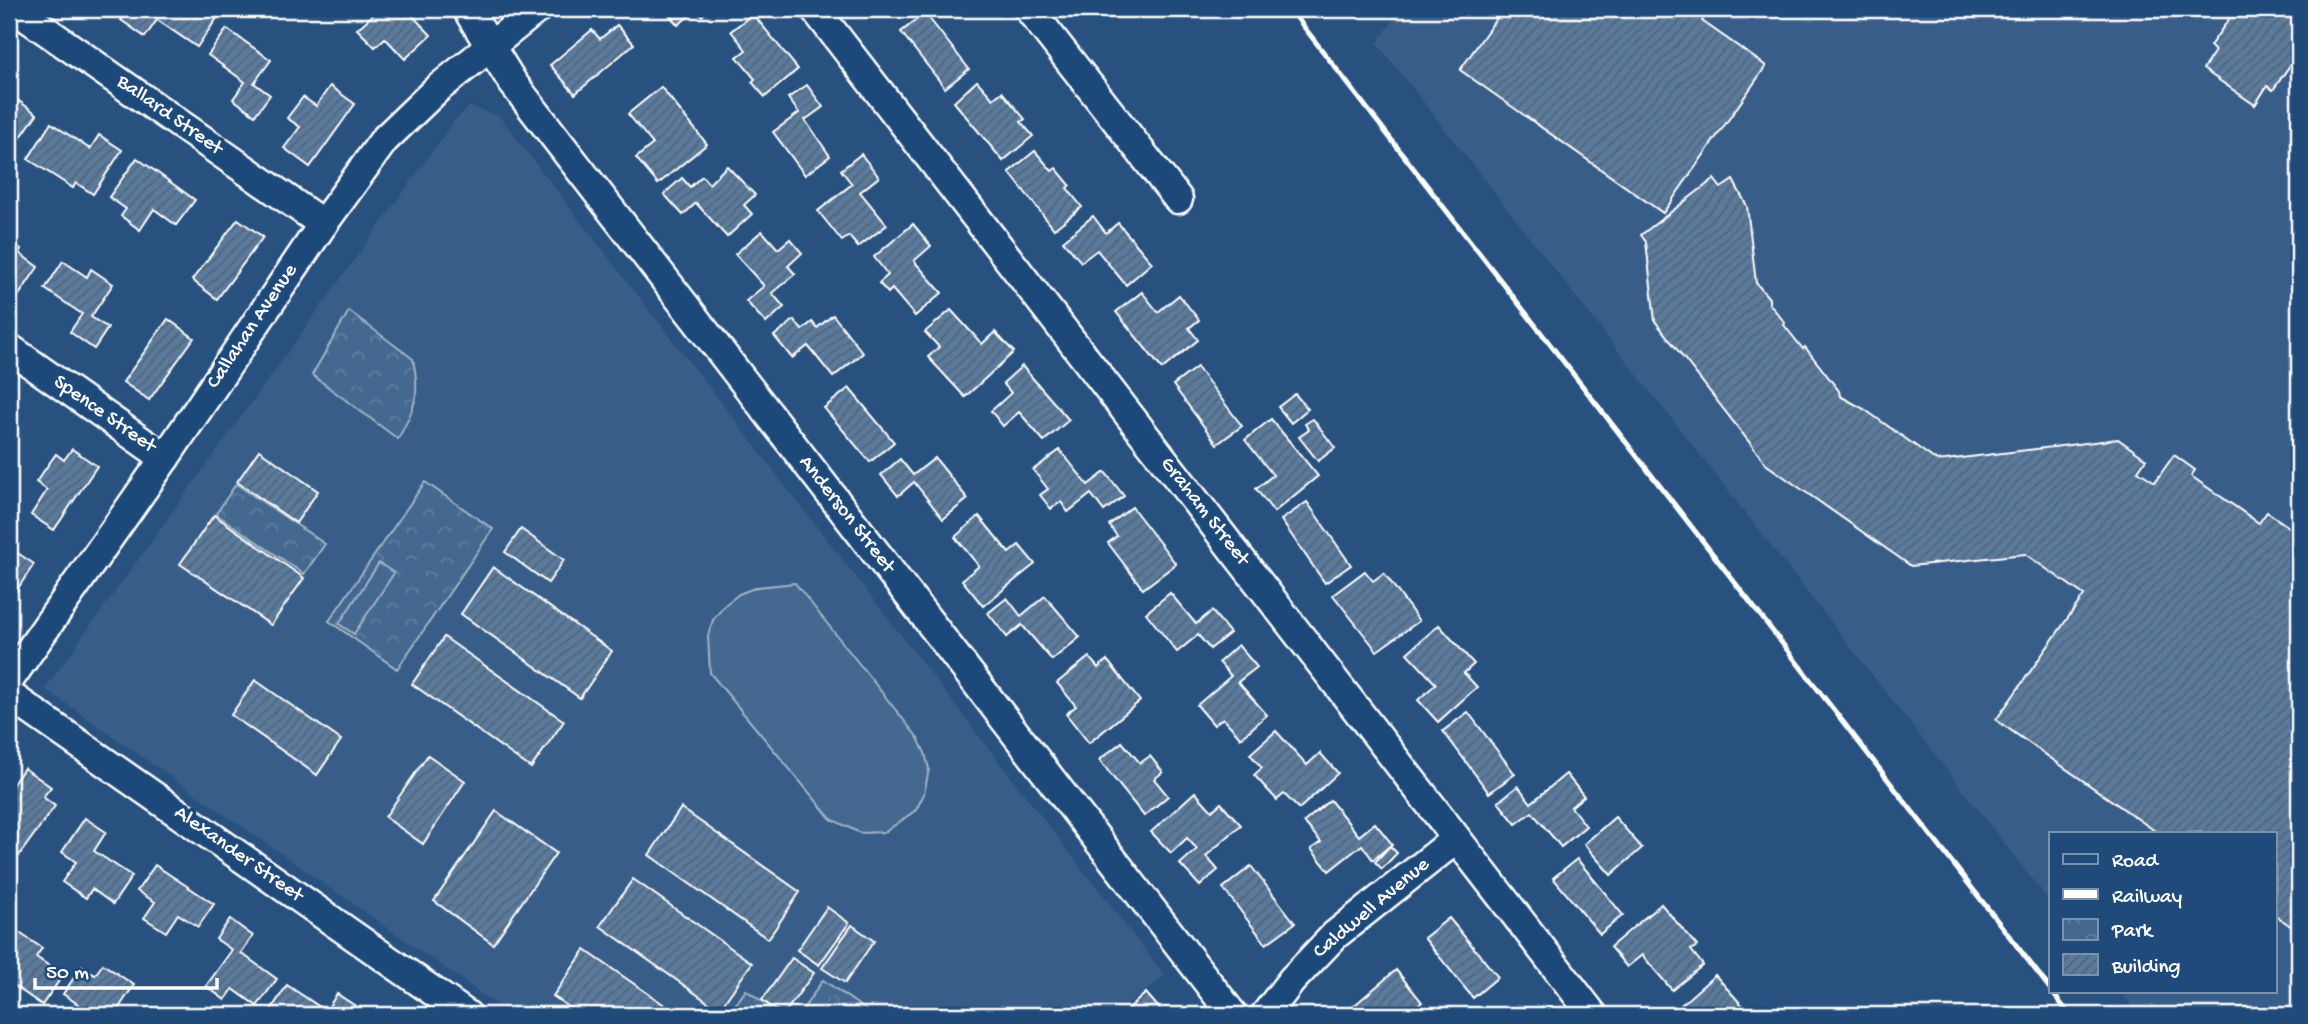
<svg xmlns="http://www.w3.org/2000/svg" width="2308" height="1024" viewBox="0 0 2308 1024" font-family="'Gochi Hand',sans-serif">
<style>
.built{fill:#375d88}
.park{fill:url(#park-crowns);stroke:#a2b4c8;stroke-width:2}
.pitch{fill:#446890;stroke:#a2b4c8;stroke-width:2}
.building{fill:url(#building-hatch);stroke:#fff;stroke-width:2}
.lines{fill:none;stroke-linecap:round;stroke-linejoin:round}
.minor-casing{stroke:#fff;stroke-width:33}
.minor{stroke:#1f4a7a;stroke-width:28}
.rail{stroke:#fff;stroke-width:5}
.labels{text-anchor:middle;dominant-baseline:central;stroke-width:7;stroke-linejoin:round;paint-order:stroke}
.street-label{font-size:21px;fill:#fff;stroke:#1f4a7a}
</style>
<defs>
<pattern id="park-crowns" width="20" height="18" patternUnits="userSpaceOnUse" patternTransform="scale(1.75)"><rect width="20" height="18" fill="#446890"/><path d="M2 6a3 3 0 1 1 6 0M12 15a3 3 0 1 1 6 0" fill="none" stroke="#607fa1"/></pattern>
<pattern id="building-hatch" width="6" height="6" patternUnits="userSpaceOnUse" patternTransform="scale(1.75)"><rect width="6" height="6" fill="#5a7a9d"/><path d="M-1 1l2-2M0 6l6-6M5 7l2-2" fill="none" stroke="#536374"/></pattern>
</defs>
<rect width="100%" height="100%" fill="#28517f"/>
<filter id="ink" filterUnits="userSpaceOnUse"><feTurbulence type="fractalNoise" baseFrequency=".0143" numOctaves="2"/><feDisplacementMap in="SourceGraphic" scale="14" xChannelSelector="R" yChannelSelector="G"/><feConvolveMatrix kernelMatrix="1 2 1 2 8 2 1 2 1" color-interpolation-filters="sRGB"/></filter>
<g filter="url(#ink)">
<g class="built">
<polygon points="1401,9 2299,9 2299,1015 2139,1015 2119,991 2275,991 2275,833 2051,833 2051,903 1377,43"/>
<polygon points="470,106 499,116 1165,976 1114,1015 512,1015 45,689 455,120"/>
</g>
<g class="park">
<path d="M349,311L413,359C421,396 415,407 398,439L312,375Z"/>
<polygon points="425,482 493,529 397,669 329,621"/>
<polygon points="236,484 325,544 304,574 216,514"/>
<polygon points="823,980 873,1015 799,1015"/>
<polygon points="746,990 782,1015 728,1015"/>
</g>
<g class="pitch">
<polygon points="379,563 394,573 354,634 339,624"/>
<polygon points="795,583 918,738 925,753 929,769 924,794 916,810 885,832 860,833 831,819 710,673 708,636 713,620 725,605 739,594 757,587"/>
</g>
<g class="building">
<polygon points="129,9 145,9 152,13 155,9 204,9 217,18 197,47 157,20 145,37 121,20"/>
<polygon points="367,9 406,9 431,35 405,59 385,38 375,47 357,29 373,15"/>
<polygon points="664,9 710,9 702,16 696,10 678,25"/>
<polygon points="1503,9 1706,9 1709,11 1702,21 1766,66 1663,213 1460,70"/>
<polygon points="2236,9 2299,9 2299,52 2273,90 2267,86 2255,105 2203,69 2215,51 2210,46"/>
<polygon points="925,13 969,69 945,88 901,32"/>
<polygon points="753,14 798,69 765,97 752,82 755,79 737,57 746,50 731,31"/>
<polygon points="617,25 634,44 575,94 550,65 592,30 600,39"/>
<polygon points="227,29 271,60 254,83 270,95 255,115 233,99 245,82 208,55"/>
<polygon points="977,81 993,99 1002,92 1025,119 1021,122 1033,136 1003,161 954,102"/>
<polygon points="807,85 823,107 805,120 830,156 805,175 773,132 799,113 788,98"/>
<polygon points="330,86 355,104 310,167 284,148 300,127 287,118 303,97 316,106"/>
<polygon points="661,87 707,144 658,184 636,158 653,144 628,114"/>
<polygon points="9,94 37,114 16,144 9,139"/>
<polygon points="51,123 90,149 99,135 122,150 93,194 76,183 73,188 28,159"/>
<polygon points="1035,151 1052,171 1056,168 1070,185 1067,188 1082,207 1054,229 1009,172"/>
<polygon points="861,154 879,177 860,192 887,225 858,247 849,236 842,241 818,211 852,184 841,170"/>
<polygon points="137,158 195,200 176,225 154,209 140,230 121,216 126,209 109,197"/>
<polygon points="727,166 755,195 744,205 752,214 727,237 696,203 683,215 664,194 682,178 690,187 702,176 709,184"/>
<polygon points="1714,179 1721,188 1733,180 1747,206 1756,283 1769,298 1769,303 1785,323 1784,325 1803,349 1805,347 1839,391 1840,396 1864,409 1937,461 2118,439 2146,459 2138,471 2155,482 2174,455 2195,470 2191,476 2259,523 2267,512 2299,534 2299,932 2275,915 2275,833 2158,833 1996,720 2084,595 2025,554 1911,566 1767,465 1655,321 1646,242 1641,235"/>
<polygon points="1093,216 1106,233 1118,223 1152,263 1126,285 1097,250 1081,262 1063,241"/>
<polygon points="238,219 263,237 217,299 192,280"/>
<polygon points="913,224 931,246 914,261 942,293 915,316 892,289 888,293 879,283 888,275 874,257"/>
<polygon points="762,231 778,249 790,239 802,253 788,266 795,274 772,293 784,307 766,323 746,301 764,286 735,254"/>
<polygon points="9,240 21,249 19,253 38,267 17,298 9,292"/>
<polygon points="63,261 87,277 91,269 113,284 91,317 108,328 94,349 70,332 82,314 45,289"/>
<polygon points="1142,292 1158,312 1179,295 1199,320 1189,328 1198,340 1162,369 1116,312"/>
<polygon points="951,310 982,344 995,332 1014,352 965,397 928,357 939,347 925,332"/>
<polygon points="833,315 863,353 833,377 808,346 792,358 774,336 794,320 802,330 812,322 817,328"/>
<polygon points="168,319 194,338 149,400 123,382"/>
<polygon points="1022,366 1069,420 1044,441 1019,412 1003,426 991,411 1011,393 1003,383"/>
<polygon points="1197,367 1242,426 1217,444 1173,385"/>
<polygon points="849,388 894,442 870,462 824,408"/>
<polygon points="1295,394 1308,409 1291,423 1278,407"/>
<polygon points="1271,419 1318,476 1274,512 1256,489 1273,475 1245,440"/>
<polygon points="1313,419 1335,448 1318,461 1299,437 1309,430 1305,424"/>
<polygon points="72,449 97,466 54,530 31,515 47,490 36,482 56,454 64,460"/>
<polygon points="259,450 318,491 296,523 237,482"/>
<polygon points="1060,450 1088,485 1105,472 1124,496 1104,511 1091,494 1068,512 1061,502 1051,509 1040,495 1048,489 1033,470"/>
<polygon points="935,458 968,499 943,519 914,482 898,496 881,475 900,459 913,475"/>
<polygon points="1307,502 1351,565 1325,583 1281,520"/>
<polygon points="1132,507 1176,564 1143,589 1108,543 1117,536 1109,525"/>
<polygon points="214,515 304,578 271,625 180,564"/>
<polygon points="979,516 1009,553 1019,545 1035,564 983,606 962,580 979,566 955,537"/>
<polygon points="521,529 564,560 548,583 505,552"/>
<polygon points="10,548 34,564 9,602 9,550"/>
<polygon points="493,567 612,651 580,698 461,614"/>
<polygon points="1365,571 1373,581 1384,573 1419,621 1377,651 1333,595"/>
<polygon points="1170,593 1196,624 1212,611 1230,633 1210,649 1198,635 1177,652 1146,613"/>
<polygon points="1045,596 1080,637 1052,660 1022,625 1007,637 988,613 1007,598 1021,616"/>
<polygon points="1439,625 1474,664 1464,673 1477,687 1438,722 1418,700 1436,684 1407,653"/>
<polygon points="444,637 564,721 531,768 412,684"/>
<polygon points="1238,645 1257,667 1238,682 1267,715 1241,738 1223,718 1214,725 1197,705 1231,676 1219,662"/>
<polygon points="1089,657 1098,668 1107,660 1140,701 1089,743 1066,714 1076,706 1057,683"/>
<polygon points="255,680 341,740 317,775 231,715"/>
<polygon points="1468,712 1515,774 1489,793 1443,731"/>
<polygon points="1276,731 1307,765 1320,753 1338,773 1299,809 1284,794 1277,800 1254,775 1262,768 1250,754"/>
<polygon points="1122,742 1140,763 1150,756 1163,772 1154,779 1168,796 1144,816 1099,760"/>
<polygon points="428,755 465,781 423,844 385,817"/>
<polygon points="24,768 51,787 43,797 55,806 17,858 9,852 9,790"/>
<polygon points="1566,774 1584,796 1571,807 1586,826 1561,847 1532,812 1516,824 1498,802 1518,786 1531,803"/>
<polygon points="1195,792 1212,811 1221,803 1241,825 1206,856 1218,870 1200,886 1180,864 1197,849 1187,838 1171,853 1151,832"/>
<polygon points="1330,800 1359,836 1375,823 1392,844 1373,860 1362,845 1329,871 1311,849 1321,842 1304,822"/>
<polygon points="681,808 800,892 768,939 649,855"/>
<polygon points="496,811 556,853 493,944 434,901"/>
<polygon points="1615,817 1642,848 1611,875 1584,844"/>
<polygon points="85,818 106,832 94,851 132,876 113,904 92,889 86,898 62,882 76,862 62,852"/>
<polygon points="1390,846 1397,853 1382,869 1375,862"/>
<polygon points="1577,859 1623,915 1600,934 1553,878"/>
<polygon points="155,865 214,904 198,927 178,914 166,932 144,918 155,902 137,891"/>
<polygon points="1251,866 1295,923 1266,944 1223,888"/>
<polygon points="633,879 752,963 719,1010 600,926"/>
<polygon points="1661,904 1697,946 1691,950 1703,965 1672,990 1642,955 1627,967 1610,947"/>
<polygon points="827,907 849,923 819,965 797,950"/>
<polygon points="1449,918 1498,977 1473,998 1424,938"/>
<polygon points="230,919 253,936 241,953 277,979 257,1006 233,989 225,1000 206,986 232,950 216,939"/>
<polygon points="852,925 874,941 845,983 822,968"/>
<polygon points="9,926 42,948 36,957 63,975 42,1005 9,982"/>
<polygon points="585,950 679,1015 580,1015 553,996"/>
<polygon points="792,958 814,973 783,1015 762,1000"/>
<polygon points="103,964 134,985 114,1015 94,1015 63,994 82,966 95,975"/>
<polygon points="1396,970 1422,1002 1406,1015 1343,1015"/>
<polygon points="1715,975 1751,1015 1690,1015 1681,1005"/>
<polygon points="287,985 326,1011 337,994 360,1009 356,1015 272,1015 269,1013"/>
<polygon points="1146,993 1165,1015 1121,1015"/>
</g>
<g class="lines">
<g class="minor-casing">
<g id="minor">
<polyline points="15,9 323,224"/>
<polyline points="467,9 513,83 1233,1015"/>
<polyline points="815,9 1593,1015"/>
<polyline points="1029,9 1178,199"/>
<polyline points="9,348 165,458"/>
<polyline points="9,680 165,458 323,224 384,140 436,90 537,9"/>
<polyline points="9,695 467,1015"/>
<polyline points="1265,1015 1292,980 1335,935 1456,839"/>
</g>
</g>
<use href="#minor" class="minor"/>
<g class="rail">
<polyline points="1290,9 2051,990"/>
<polyline points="2051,991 2070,1015"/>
</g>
</g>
</g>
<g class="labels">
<g class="street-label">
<text transform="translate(169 116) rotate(35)">Ballard Street</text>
<text transform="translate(253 327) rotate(-56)">Callahan Avenue</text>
<text transform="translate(104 415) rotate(35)">Spence Street</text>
<text transform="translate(1204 512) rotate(52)">Graham Street</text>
<text transform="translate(846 515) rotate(52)">Anderson Street</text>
<text transform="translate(238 855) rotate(35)">Alexander Street</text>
<text transform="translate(1372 909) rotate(-40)">Caldwell Avenue</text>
</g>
</g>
<rect width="2308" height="1024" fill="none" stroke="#1f4a7a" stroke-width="35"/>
<rect x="18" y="18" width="2273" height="989" fill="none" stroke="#fff" stroke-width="2.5" filter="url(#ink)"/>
<rect x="2049" y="832" width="228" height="161" fill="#1f4a7a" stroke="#7992af" stroke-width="2"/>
<rect x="2063" y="854" width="35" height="10" fill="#1f4a7a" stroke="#7992af" stroke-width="2"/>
<text x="2112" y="866" font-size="21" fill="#ffffff">Road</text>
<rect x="2063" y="889" width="35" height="10" fill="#ffffff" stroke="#7992af" stroke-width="2"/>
<text x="2112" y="902" font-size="21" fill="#ffffff">Railway</text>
<rect x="2063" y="919" width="35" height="21" fill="url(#park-crowns)" stroke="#7992af" stroke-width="2"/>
<text x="2112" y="936" font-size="21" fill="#ffffff">Park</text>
<rect x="2063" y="954" width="35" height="21" fill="url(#building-hatch)" stroke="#7992af" stroke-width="2"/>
<text x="2112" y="972" font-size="21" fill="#ffffff">Building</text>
<path d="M35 978v10h182v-10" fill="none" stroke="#ffffff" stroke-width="3.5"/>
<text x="46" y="978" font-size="21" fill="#ffffff" stroke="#1f4a7a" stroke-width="5" paint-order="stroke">50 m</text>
</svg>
